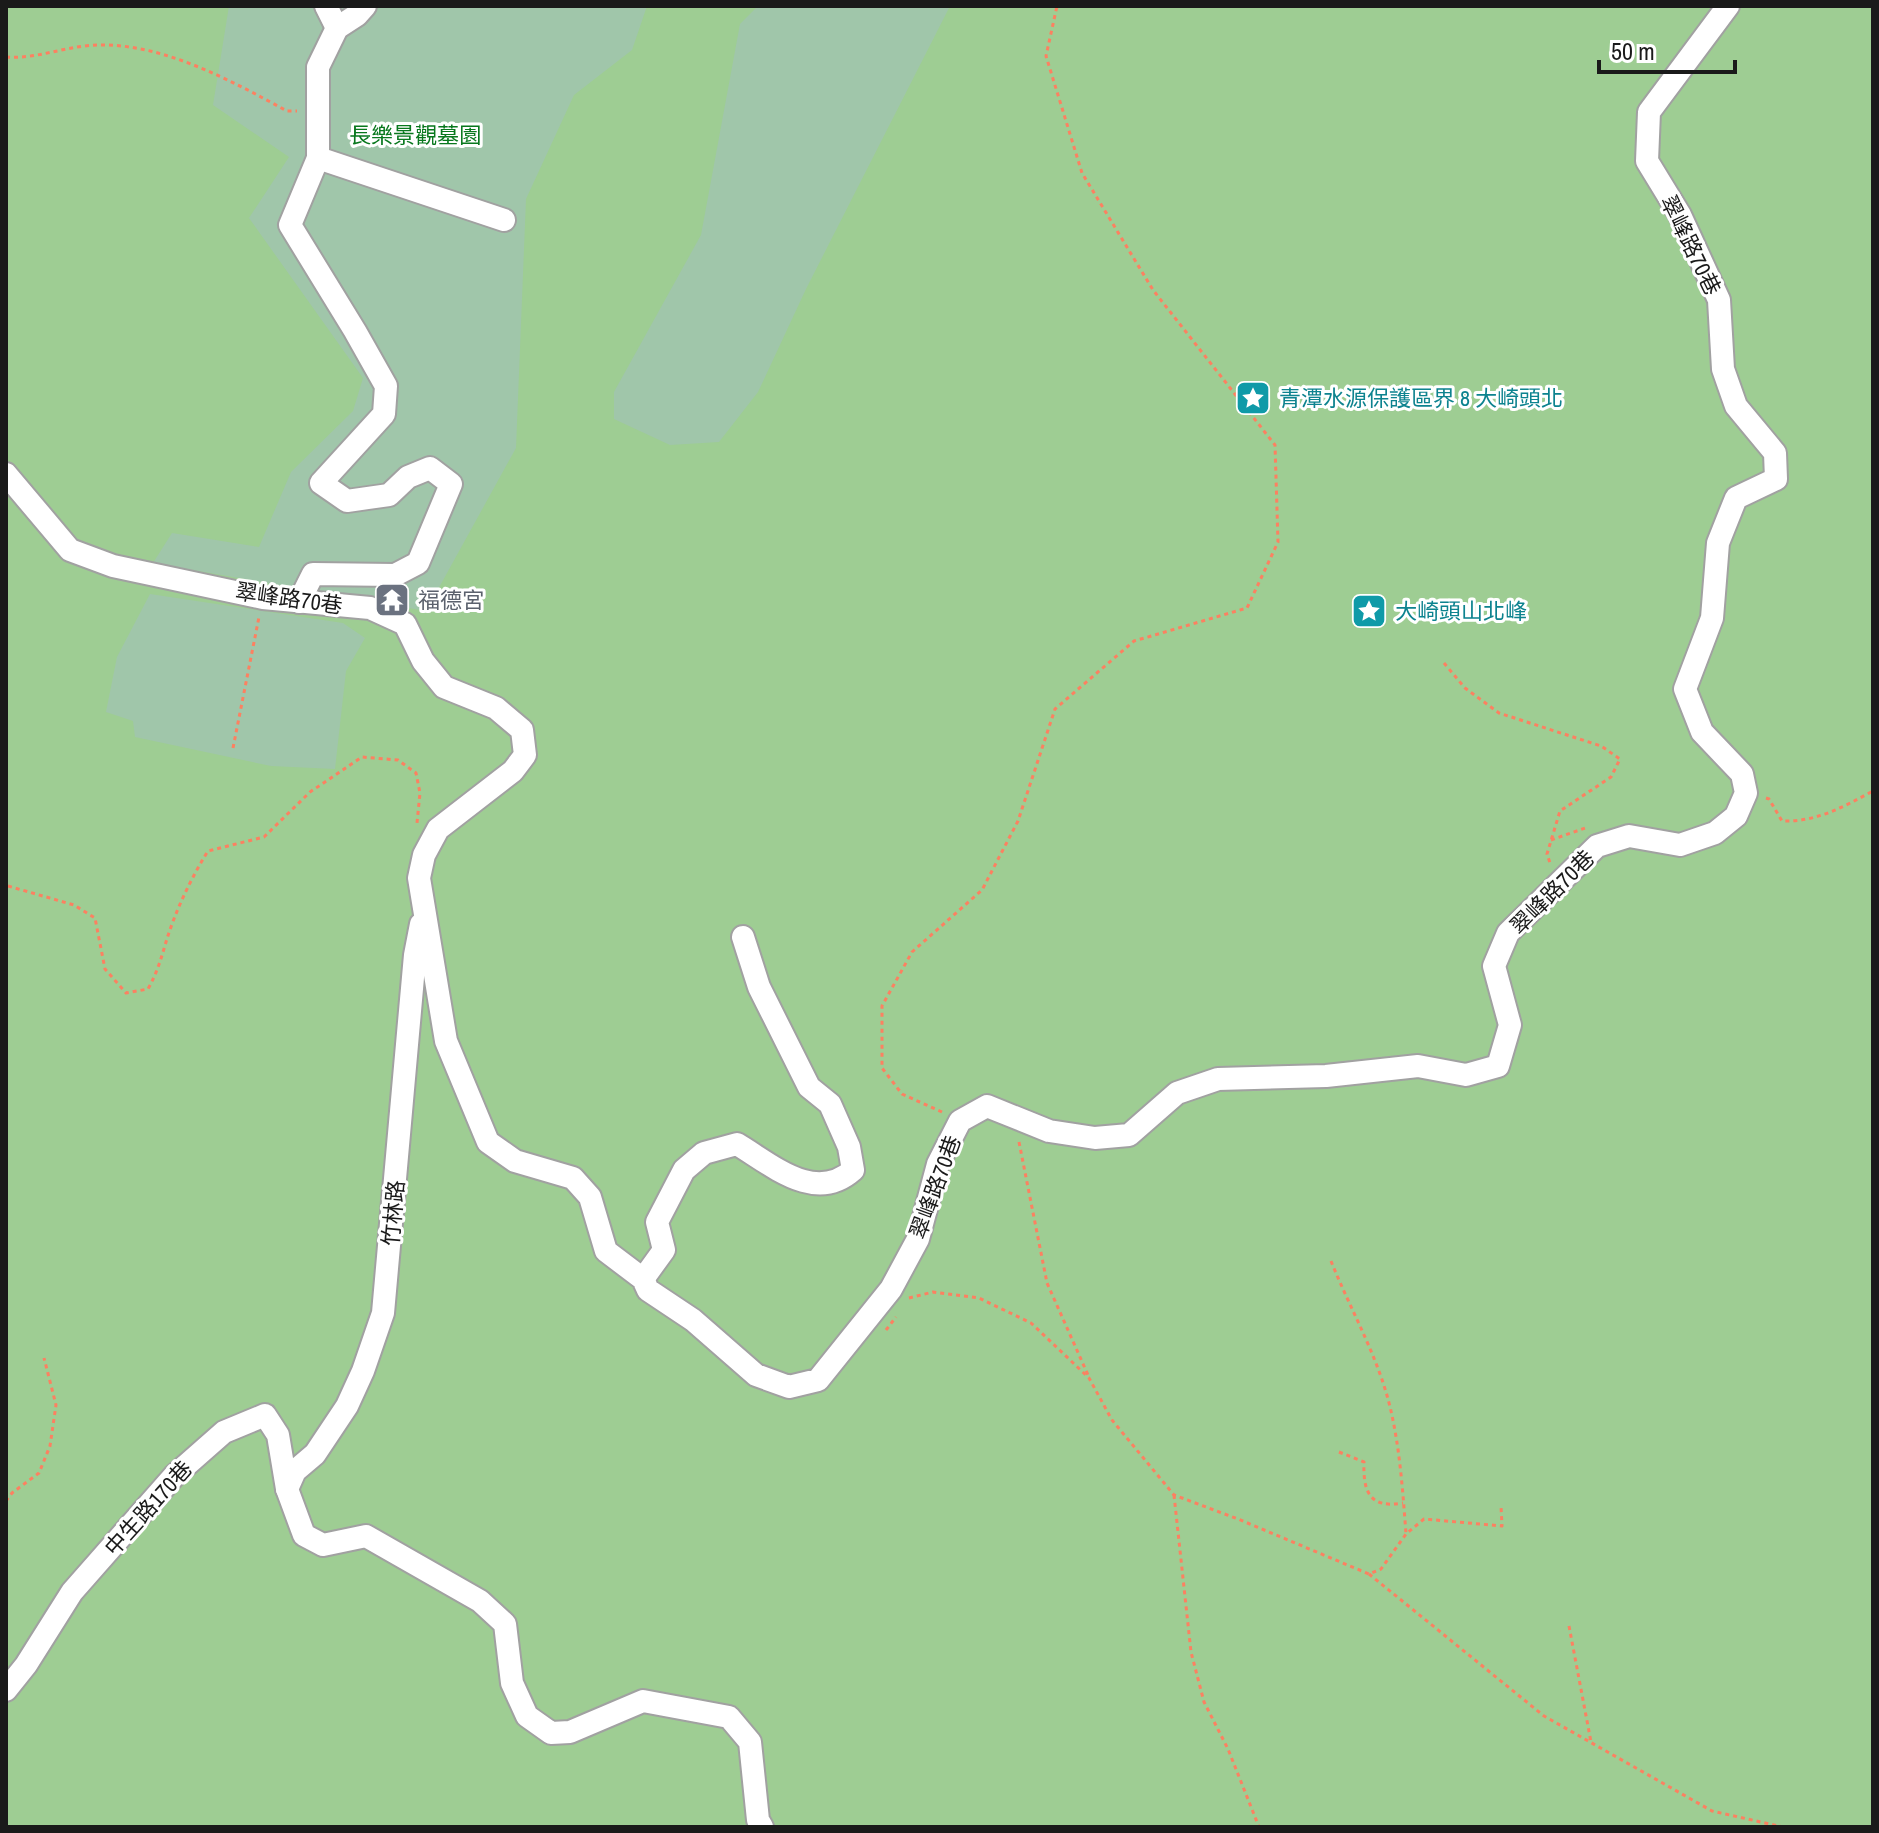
<svg xmlns="http://www.w3.org/2000/svg" width="1879" height="1833" viewBox="0 0 1879 1833" font-family="'Archivo Narrow','Noto Sans TC',sans-serif">
<style>
.forest{fill:#9ecd93}
.cemetery{fill:#a0c6aa}
.lines{fill:none;stroke-linecap:round;stroke-linejoin:round}
.minor-casing{stroke:#a1a1a1;stroke-width:26}
.path{stroke:#fc8161;stroke-width:3;stroke-dasharray:4 4;stroke-linecap:butt}
.minor{stroke:#fff;stroke-width:22}
.labels{text-anchor:middle;dominant-baseline:central;stroke-width:6;stroke-linejoin:round;paint-order:stroke}
.park-label{font-size:22px;fill:#09781e;stroke:#fff}
.street-label{font-size:22px;fill:#1a1a1a;stroke:#fff}
.culture-label{font-size:22px;fill:#0d838f;stroke:#fff;text-anchor:start}
.worship-label{font-size:22px;fill:#5b616d;stroke:#fff;text-anchor:start}
</style>
<rect width="100%" height="100%" fill="#ede9df"/>
<rect class="forest" x="6" y="6" width="1867" height="1821"/>
<g class="cemetery">
<polygon points="229,6 647,6 632,50 574,95 526,199 516,448 426,611 153,563 172,533 259,547 291,472 353,411 363,378 249,218 289,157 213,105"/>
<polygon points="758,6 950,6 806,289 758,392 719,442 670,445 614,419 614,392 701,235 740,24"/>
<polygon points="150,594 343,623 365,638 346,671 335,769 271,766 135,737 133,721 106,712 117,657"/>
</g>
<g class="lines">
<g class="minor-casing">
<g id="minor">
<polyline points="326,6 337,28"/>
<polyline points="318,158 504,220"/>
<polyline points="6,474 70,550 113,566 263,598 370,608 405,624 423,661 444,687 496,708 522,730 525,755 513,771 438,829 424,855 419,878 446,1041 488,1142 515,1161 573,1178 590,1197 606,1251 643,1279 648,1290 693,1320 756,1375 789,1387 818,1380 891,1289 918,1239 938,1164 960,1121 987,1106 1049,1131 1095,1138 1129,1135 1177,1093 1218,1079 1326,1076 1418,1066 1466,1075 1498,1066 1510,1025 1494,966 1508,933 1597,846 1629,836 1680,845 1715,833 1736,816 1746,793 1742,774 1702,732 1685,689 1712,618 1718,543 1736,498 1776,479 1775,453 1736,406 1723,369 1719,300 1680,215 1647,161 1649,112 1728,6"/>
<polyline points="299,602 313,574 395,575 418,563 451,484 430,468 408,477 389,495 347,501 321,483 384,414 386,386 355,331 290,225 318,158 318,67 337,28 357,15 365,6"/>
<path d="M643,1279L664,1250L657,1222L684,1170L704,1153L737,1144C772,1165 815,1204 853,1170L849,1147L830,1104L809,1087L759,987L743,937"/>
<polyline points="287,1489 295,1471 315,1454 347,1406 363,1371 383,1313 415,955 421,924"/>
<polyline points="6,1690 26,1665 72,1592 174,1476 224,1432 265,1415 278,1435 287,1489 304,1535 323,1545 366,1536 480,1601 505,1624 512,1683 527,1716 551,1733 570,1732 643,1701 729,1717 750,1742 758,1820 762,1827"/>
</g>
</g>
<g class="path">
<path d="M6,57C34,59 58,49 85,46C154,38 228,79 287,111H297"/>
<polyline points="1444,663 1465,688 1499,713 1601,746 1620,759 1611,777 1560,811 1547,854 1550,863"/>
<polyline points="233,748 259,617"/>
<path d="M1766,798L1769,799L1782,821C1817,822 1843,807 1873,791"/>
<polyline points="1551,840 1588,827"/>
<path d="M8,886L74,905L95,918L105,969L126,993L148,989C157,973 161,959 166,942C175,912 191,878 208,851L264,837L310,792L362,757L398,760L416,773L420,793L417,823"/>
<polyline points="942,1112 902,1094 882,1068 882,1006 912,952 982,890 1018,821 1055,709 1134,641 1247,608 1278,542 1275,445 1153,290 1082,173 1046,56 1057,6"/>
<polyline points="1019,1142 1047,1283 1088,1375"/>
<path d="M1331,1261C1351,1311 1379,1358 1391,1411C1400,1450 1403,1494 1406,1534"/>
<polyline points="909,1298 933,1292 979,1298 1031,1323 1089,1378 1112,1420 1174,1495 1238,1519 1369,1574 1381,1569 1406,1534 1424,1519 1502,1526 1501,1506"/>
<polyline points="886,1330 896,1317"/>
<path d="M1339,1452L1364,1462C1363,1491 1369,1509 1403,1503"/>
<polyline points="1174,1495 1191,1652 1204,1702 1228,1749 1259,1827"/>
<polyline points="6,1501 12,1493 39,1473 50,1446 56,1405 44,1358"/>
<polyline points="1369,1574 1544,1716 1712,1811 1783,1827"/>
<polyline points="1569,1626 1591,1742"/>
</g>
<use href="#minor" class="minor"/>
</g>
<defs>
<g id="sight-square" transform="scale(1.8)"><rect x="-9" y="-9" width="18" height="18" rx="4" fill="#0f9aa8" stroke="#fff"/><path d="M0-6L1.8-2.2L6-1.7L2.9 1.2L3.7 5.4L0 3.3L-3.7 5.4L-2.9 1.2L-6-1.7L-1.8-2.2Z" fill="#fff"/></g>
<g id="temple-square" transform="scale(1.8)"><rect x="-9" y="-9" width="18" height="18" rx="4" fill="#6b7280" stroke="#fff"/><path d="M0-6L5-2H3V0L6.5 2.5H4V6H1.5V3h-3V6H-4V2.5H-6.5L-3 0V-2H-5Z" fill="#fff"/></g>
</defs>
<g fill-rule="evenodd">
<use href="#sight-square" x="1253" y="398"/>
<use href="#temple-square" x="392" y="600"/>
<use href="#sight-square" x="1369" y="611"/>
</g>
<g class="labels">
<g class="park-label">
<text x="415" y="135">長樂景觀墓園</text>
</g>
<g class="street-label">
<text transform="translate(1691 245) rotate(64)">翠峰路70巷</text>
<text transform="translate(289 598) rotate(8)">翠峰路70巷</text>
<text transform="translate(1552 892) rotate(-45)">翠峰路70巷</text>
<text transform="translate(935 1187) rotate(-70)">翠峰路70巷</text>
<text transform="translate(393 1213) rotate(-85)">竹林路</text>
<text transform="translate(148 1508) rotate(-48)">中生路170巷</text>
</g>
<g class="culture-label">
<text x="1279" y="398">青潭水源保護區界 8 大崎頭北</text>
<text x="1395" y="611">大崎頭山北峰</text>
</g>
<g class="worship-label">
<text x="418" y="600">福德宮</text>
</g>
</g>
<rect width="1879" height="1833" fill="none" stroke="#1a1a1a" stroke-width="16"/>
<path d="M1599 60v12h136v-12" fill="none" stroke="#1a1a1a" stroke-width="4"/>
<text x="1611" y="60" font-size="24" fill="#1a1a1a" stroke="#ffffff" stroke-width="6" paint-order="stroke">50 m</text>
</svg>
